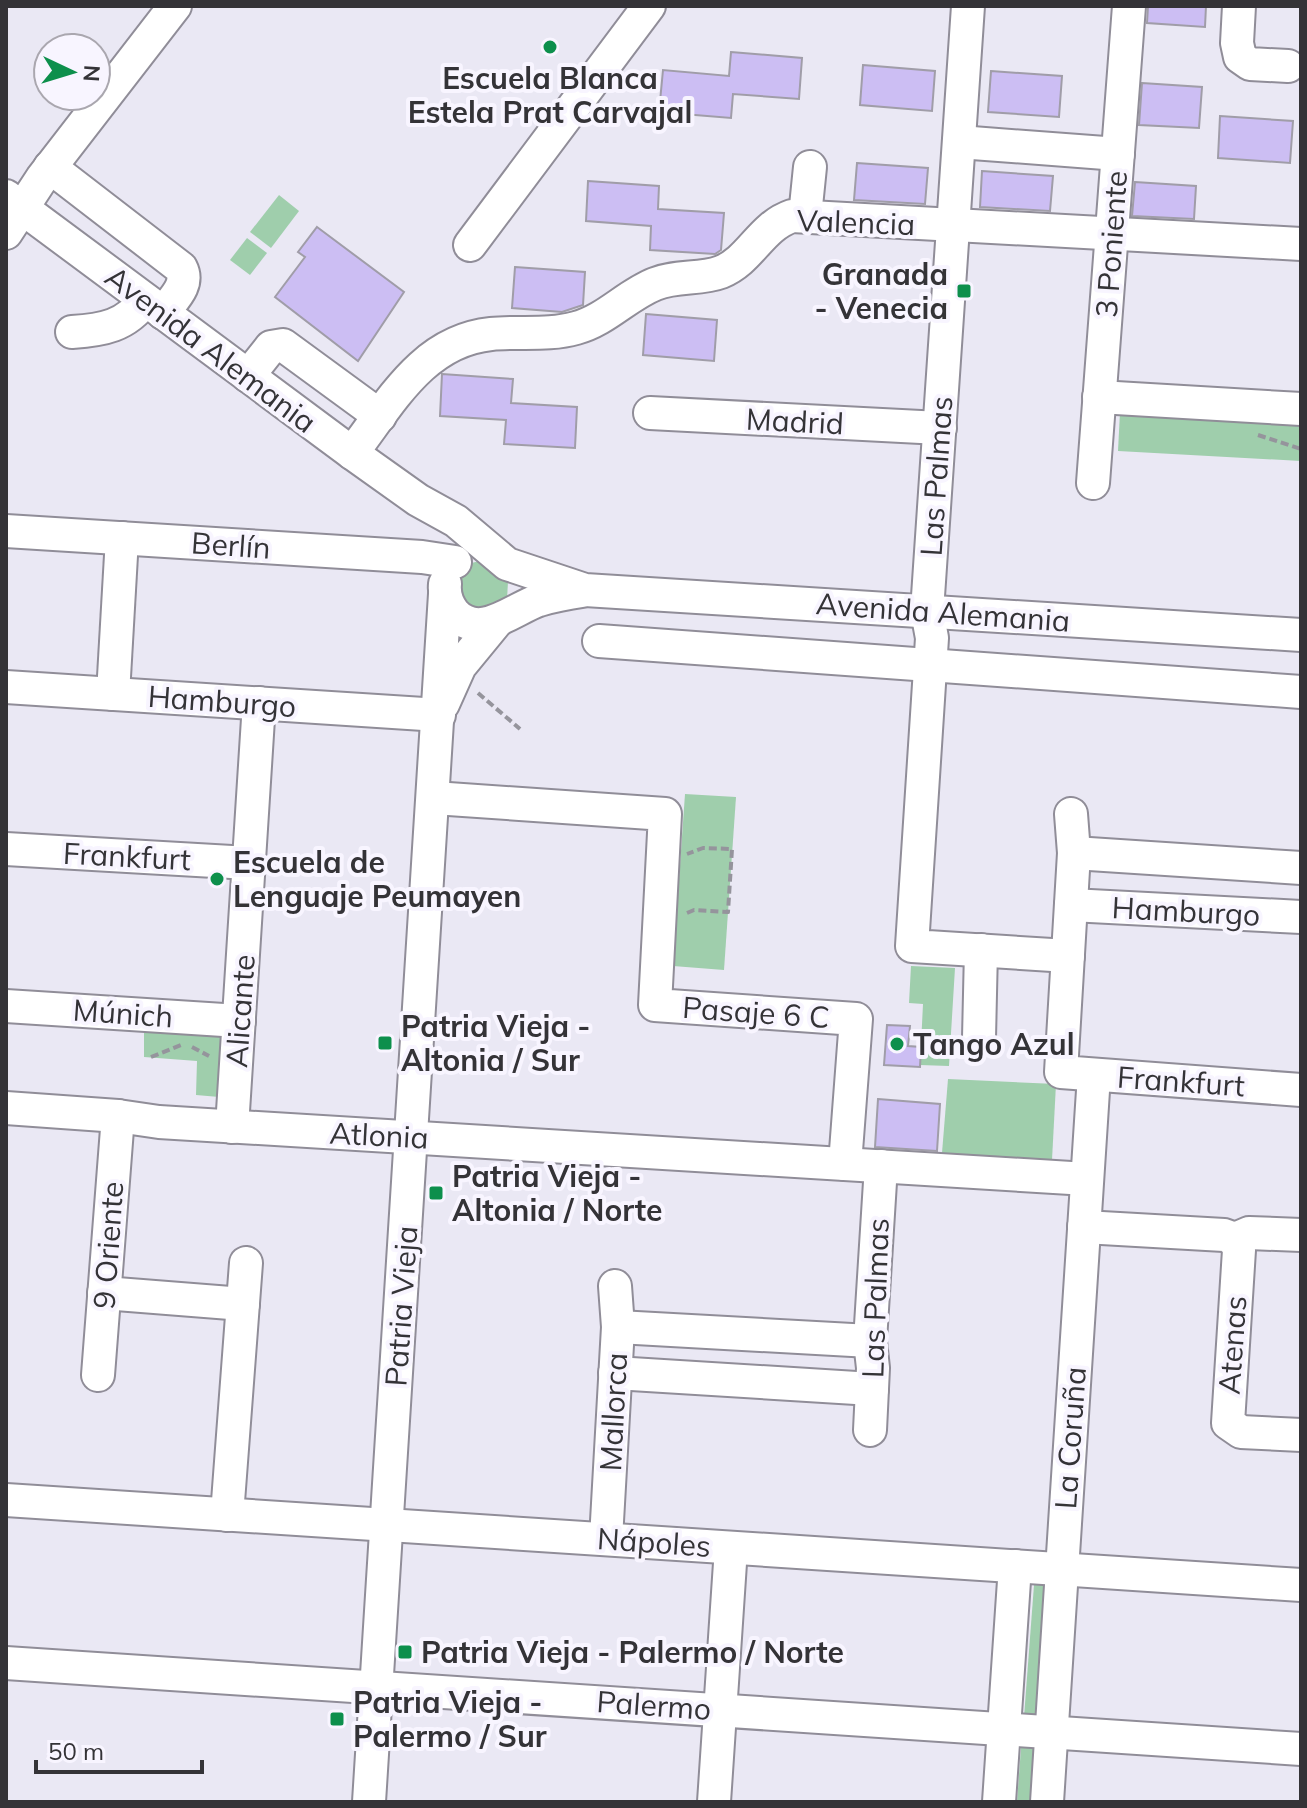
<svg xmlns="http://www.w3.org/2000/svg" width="1307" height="1808" viewBox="0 0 1307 1808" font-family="Mulish,sans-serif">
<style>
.green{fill:#9fceac}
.building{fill:#ccbef3;stroke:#a09da8;stroke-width:2}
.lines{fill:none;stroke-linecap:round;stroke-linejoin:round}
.minor-casing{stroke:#908d98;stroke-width:36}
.path{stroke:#95949c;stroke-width:4;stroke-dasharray:8 4;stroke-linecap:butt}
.minor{stroke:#fff;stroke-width:32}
.poi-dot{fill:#0d8f4c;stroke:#f8f5ff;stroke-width:3}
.labels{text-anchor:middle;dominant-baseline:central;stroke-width:8;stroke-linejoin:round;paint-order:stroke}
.poi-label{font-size:30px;font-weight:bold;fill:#343337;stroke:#f8f5ff;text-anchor:start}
.street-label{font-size:30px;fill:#343337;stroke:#f8f5ff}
</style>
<rect width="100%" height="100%" fill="#eae8f4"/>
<g class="green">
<polygon points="279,195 299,211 271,248 250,232"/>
<polygon points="247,238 267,253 250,275 230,260"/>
<polygon points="1120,412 1301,422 1301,461 1118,451"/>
<polygon points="480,561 508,581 507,600 474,615 454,585 467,564"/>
<polygon points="685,794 736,797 724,970 673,966"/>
<polygon points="911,966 955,968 949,1066 920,1065 923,1004 909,1003"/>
<polygon points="144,1025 229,1029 231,1098 196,1095 197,1061 144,1057"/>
<polygon points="948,1079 1056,1084 1052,1160 942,1153"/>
<polygon points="1038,1582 1050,1583 1044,1717 1024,1717 1034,1585"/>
<polygon points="1026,1744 1042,1750 1038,1802 1017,1802 1021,1748"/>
</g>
<g class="building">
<polygon points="1148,6 1206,6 1205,27 1147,23"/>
<polygon points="731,52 802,58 799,99 733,94 731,118 659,112 663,70 729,76"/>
<polygon points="863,65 935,71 932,111 860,105"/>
<polygon points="991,71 1062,76 1059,117 988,112"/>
<polygon points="1142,83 1202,87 1199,128 1139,125"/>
<polygon points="1220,116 1293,121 1290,163 1218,158"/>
<polygon points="857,163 928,168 925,204 854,200"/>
<polygon points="982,171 1053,176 1050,211 980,207"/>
<polygon points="588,181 659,186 658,209 724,213 721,250 715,254 650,250 651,226 586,221"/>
<polygon points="1135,182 1196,186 1194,219 1132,216"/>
<polygon points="317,227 404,292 358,361 275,297 305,257 298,252"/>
<polygon points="515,267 585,272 583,305 562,312 512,308"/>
<polygon points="646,314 717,320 714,361 643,355"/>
<polygon points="442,374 513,379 511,403 577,407 575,448 504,444 506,420 440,416"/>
<polygon points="887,1025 910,1026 908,1046 921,1047 920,1067 884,1065"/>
<polygon points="878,1099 940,1104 937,1151 875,1147"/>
</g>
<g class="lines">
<g class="minor-casing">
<g id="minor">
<polyline points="968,6 927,611 932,638 912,946 1068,956"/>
<polyline points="1239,6 1237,43 1240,57 1250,64 1288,66"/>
<polyline points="959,142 1118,154"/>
<path d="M50,167L181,268C190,285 173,299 163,313"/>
<polyline points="6,196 352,453 418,500 456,521 507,564 585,590 1301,635"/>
<polyline points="805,216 810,167"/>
<polyline points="6,233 42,178 175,6"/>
<polyline points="470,245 649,6"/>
<path d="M72,332C103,330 126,326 145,300"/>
<polyline points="248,376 271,347 283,345 380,416"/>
<polyline points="1099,397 1301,409"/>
<polyline points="650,413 940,428"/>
<path d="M352,453C390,404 422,341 491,334C519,331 548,336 576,328C606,320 627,295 655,284C677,275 700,280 721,272C751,260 760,227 792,216L1301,244"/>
<polyline points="1093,483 1129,6"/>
<polyline points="6,531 422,557 455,562"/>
<path d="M445,584C444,594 447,604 454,613C479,641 513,609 539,600C553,596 568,593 582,591"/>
<polyline points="599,641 1301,692"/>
<polyline points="6,687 439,715"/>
<polyline points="113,694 122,538"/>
<polyline points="443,704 460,666 497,621"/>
<polyline points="434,798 665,814 655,1005 856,1019 845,1164"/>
<polyline points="1071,814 1074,853 1061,1072 1301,1090"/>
<polyline points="6,849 249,863"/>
<polyline points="1074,853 1301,868"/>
<polyline points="1071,905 1301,917"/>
<polyline points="6,1006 239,1021"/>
<polyline points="979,1038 981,950"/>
<polyline points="6,1108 118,1116 159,1122 1087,1179"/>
<polyline points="232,1127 259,703"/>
<polyline points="1084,1227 1224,1235 1235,1239 1249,1233 1301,1235"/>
<polyline points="1235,1239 1239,1250 1228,1423 1241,1432 1301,1435"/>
<polyline points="104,1293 243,1304"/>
<polyline points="618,1327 870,1341"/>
<polyline points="615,1373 872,1389"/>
<polyline points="98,1375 118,1116"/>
<polyline points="870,1430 873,1368 870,1341 881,1166"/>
<polyline points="6,1500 1301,1585"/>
<polyline points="227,1515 246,1263"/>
<polyline points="606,1539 618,1327 615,1286"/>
<polyline points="6,1663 1301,1749"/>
<polyline points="369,1802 445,594"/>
<polyline points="714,1802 731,1548"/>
<polyline points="999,1802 1015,1566"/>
<polyline points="1047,1802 1094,1075"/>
</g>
</g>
<g class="path">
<polyline points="1258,435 1301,449"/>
<polyline points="478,693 520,729"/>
<polyline points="687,913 694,910 728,912 732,849 703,848 687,854"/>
<polyline points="192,1047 209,1056"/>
<polyline points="151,1057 181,1045"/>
</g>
<use href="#minor" class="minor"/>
</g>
<g class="poi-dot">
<circle cx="550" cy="47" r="8"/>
<rect x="956" y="283" width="16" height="16" rx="4"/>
<circle cx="217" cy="879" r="8"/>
<rect x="377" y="1035" width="16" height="16" rx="4"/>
<circle cx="897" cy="1044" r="8"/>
<rect x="428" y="1185" width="16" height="16" rx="4"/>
<rect x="397" y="1644" width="16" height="16" rx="4"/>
<rect x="329" y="1711" width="16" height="16" rx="4"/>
</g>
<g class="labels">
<g class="poi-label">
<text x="550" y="78" text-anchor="middle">Escuela Blanca<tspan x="550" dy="34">Estela Prat Carvajal</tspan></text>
<text x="948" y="274" text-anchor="end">Granada<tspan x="948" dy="34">- Venecia</tspan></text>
<text x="233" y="862">Escuela de<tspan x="233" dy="34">Lenguaje Peumayen</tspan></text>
<text x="401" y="1026">Patria Vieja -<tspan x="401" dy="34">Altonia / Sur</tspan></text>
<text x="913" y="1044">Tango Azul</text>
<text x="452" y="1176">Patria Vieja -<tspan x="452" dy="34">Altonia / Norte</tspan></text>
<text x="421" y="1652">Patria Vieja - Palermo / Norte</text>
<text x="353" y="1702">Patria Vieja -<tspan x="353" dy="34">Palermo / Sur</tspan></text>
</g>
<g class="street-label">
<text transform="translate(856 222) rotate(2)">Valencia</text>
<text transform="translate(1111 244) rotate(-86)">3 Poniente</text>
<text transform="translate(211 349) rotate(37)">Avenida Alemania</text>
<text transform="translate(795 421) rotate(3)">Madrid</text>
<text transform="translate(936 476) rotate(-86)">Las Palmas</text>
<text transform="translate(231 545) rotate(4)">Berlín</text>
<text transform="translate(943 612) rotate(4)">Avenida Alemania</text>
<text transform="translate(222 701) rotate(4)">Hamburgo</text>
<text transform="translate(127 856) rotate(3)">Frankfurt</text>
<text transform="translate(1186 911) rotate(3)">Hamburgo</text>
<text transform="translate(240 1011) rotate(-86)">Alicante</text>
<text transform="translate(756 1012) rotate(4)">Pasaje 6 C</text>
<text transform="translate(123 1013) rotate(4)">Múnich</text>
<text transform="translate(1181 1081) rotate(4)">Frankfurt</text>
<text transform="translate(379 1135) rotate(3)">Atlonia</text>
<text transform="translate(108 1245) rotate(-86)">9 Oriente</text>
<text transform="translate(875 1298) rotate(-88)">Las Palmas</text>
<text transform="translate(401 1306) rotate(-86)">Patria Vieja</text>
<text transform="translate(1232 1345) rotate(-86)">Atenas</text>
<text transform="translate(613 1412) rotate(-87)">Mallorca</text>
<text transform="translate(1070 1438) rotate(-86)">La Coruña</text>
<text transform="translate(654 1542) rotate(4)">Nápoles</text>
<text transform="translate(654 1705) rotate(4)">Palermo</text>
</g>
</g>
<rect width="1307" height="1808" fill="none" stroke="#343337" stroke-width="16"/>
<g transform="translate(72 72) rotate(94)"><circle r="38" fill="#f8f5ff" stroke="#aaa7af" stroke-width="2"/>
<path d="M0-6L14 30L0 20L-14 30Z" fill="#0d8f4c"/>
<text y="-12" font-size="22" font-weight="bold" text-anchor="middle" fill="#343337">N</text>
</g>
<path d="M36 1760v12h166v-12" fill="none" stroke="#343337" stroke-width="4"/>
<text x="48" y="1760" font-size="24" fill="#343337" stroke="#f8f5ff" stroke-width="6" paint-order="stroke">50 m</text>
</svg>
